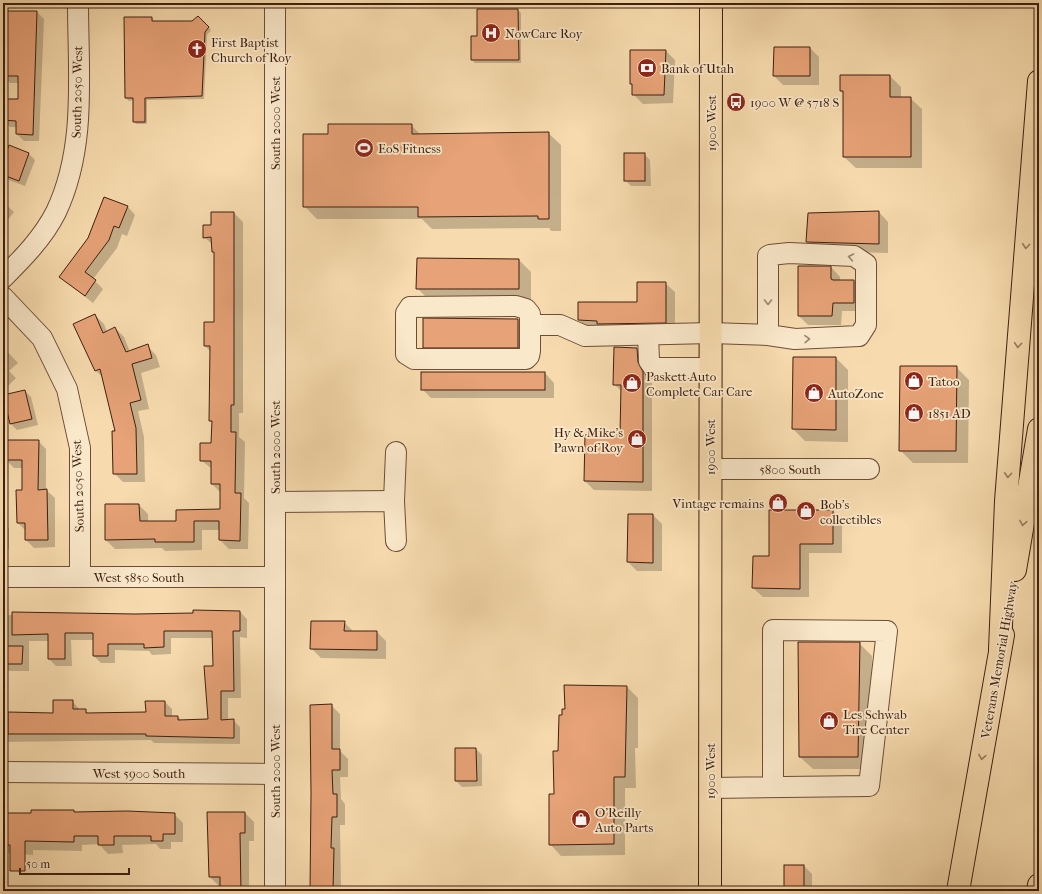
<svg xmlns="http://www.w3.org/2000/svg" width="1042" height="894" viewBox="0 0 1042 894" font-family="'IM FELL French Canon',serif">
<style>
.shadow{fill:#0003}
.building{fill:#e7a277;stroke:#3e1f10}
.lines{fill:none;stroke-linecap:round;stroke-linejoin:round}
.minor-casing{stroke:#6c4e38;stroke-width:22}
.major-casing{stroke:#3e1f10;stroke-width:24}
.highway-casing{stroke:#3e1f10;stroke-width:24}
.minor{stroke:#fae8ca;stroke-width:20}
.major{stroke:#f7dbae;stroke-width:22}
.highway{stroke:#f7dbae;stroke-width:22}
.oneway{stroke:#9a7d5f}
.oneway2{stroke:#9c846d}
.labels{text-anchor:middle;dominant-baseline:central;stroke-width:3.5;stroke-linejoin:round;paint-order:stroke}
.poi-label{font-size:13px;fill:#3e1f10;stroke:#fae8ca;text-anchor:start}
.street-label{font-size:13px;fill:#3e1f10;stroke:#fae8ca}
</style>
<rect width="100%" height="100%" fill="#f7dbae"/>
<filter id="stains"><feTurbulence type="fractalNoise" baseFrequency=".005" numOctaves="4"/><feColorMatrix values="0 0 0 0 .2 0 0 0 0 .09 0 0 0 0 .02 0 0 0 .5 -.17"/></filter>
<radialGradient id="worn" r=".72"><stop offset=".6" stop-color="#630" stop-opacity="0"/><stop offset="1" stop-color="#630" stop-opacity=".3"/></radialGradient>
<g class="shadow">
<polygon points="478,10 518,10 521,13 521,63 475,63 472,60 478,37"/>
<polygon points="37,12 44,19 39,141 24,141 17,134 17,127 10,127 3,120 3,100 19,100 19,83 10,83 4,76"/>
<polygon points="198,17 211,30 207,35 204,99 147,100 147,124 136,124 134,121 134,100 129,101 126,98 152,18 154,22 192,22"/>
<polygon points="810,48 819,57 819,85 783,85 774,76"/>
<polygon points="666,51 675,60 673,103 643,104 633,94 633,86 631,84"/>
<polygon points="890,76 901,87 901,98 910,98 922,109 922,168 856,168 844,157 844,94 841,91"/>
<polygon points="411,125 421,135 548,133 561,145 561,231 551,231 549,228 432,229 422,219 317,219 304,206"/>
<polygon points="10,147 29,154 35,160 25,186 6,179 3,176 3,165"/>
<polygon points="644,154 650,160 651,186 631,186 625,180"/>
<polygon points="3,202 14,212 3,226"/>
<polygon points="128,207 135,215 127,236 122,234 117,248 93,279 103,289 93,303 60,277"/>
<polygon points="879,212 888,222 888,253 817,251 807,242"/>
<polygon points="234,213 243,222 243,413 239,413 239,437 245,442 244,498 249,503 248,549 229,549 220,540 220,530 202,530 202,550 165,551 162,548 115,549 106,540 139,505 148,514 148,522 177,522 221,510 221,493 212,484 212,469 201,460 212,444 213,423 210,421 211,352 205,346 215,323 215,254 213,252 213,245 204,237 212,226"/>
<polygon points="519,260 531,272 531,301 430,301 417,288"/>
<polygon points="831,267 840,277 840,281 854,281 863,290 863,311 842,311 841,325 808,325 799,316"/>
<polygon points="665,283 675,292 675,331 588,329 579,320 638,303"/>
<polygon points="95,315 104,324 107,332 115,328 124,337 130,352 147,346 156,355 160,367 141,373 149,409 138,411 144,437 145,482 123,482 114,473 117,432 104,378 96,371"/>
<polygon points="424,319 518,320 530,332 530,359 437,359 424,347"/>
<polygon points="3,347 18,363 9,371 16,378 3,391"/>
<polygon points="637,349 646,358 646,372 652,382 652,491 594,490 585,481 621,436 622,392 614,384"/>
<polygon points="836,358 848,370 848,442 805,441 793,429"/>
<polygon points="956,367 969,380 968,463 913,463 900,450"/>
<polygon points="545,373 554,383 554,398 431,398 422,389"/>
<polygon points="25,391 31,397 38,425 17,430 11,424"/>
<polygon points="38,441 46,449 46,490 55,498 55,547 34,548 26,540 26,531 18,523 23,491 23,468 14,468 6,460"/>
<polygon points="833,511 842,521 842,553 809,553 809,597 763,597 753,588 770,557"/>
<polygon points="653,515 662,524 662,571 637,571 628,562"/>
<polygon points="3,522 9,528 9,549 3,549"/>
<polygon points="194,611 240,612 247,619 247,638 240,637 241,698 228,698 228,721 233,720 240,727 240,744 154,743 151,740 3,742 3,718 54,714 73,702 80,710 85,710 89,714 147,713 165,702 172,709 172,717 178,717 182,721 209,720 214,667 214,638 171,638 171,654 152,655 149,651 115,650 115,663 101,663 94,656 94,640 71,640 72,666 56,666 49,659 49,641 29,641 29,671 9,671 3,664 3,615 135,615 194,614"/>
<polygon points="344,622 354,632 377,632 386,641 386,659 321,658 311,648"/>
<polygon points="859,643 872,656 870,769 813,769 800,757"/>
<polygon points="627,687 638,698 638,748 635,748 636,788 625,788 625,855 561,856 550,844 563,715 566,710"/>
<polygon points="331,705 340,714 340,751 348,759 348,777 340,777 341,799 345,804 345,825 340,825 341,891 311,891"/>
<polygon points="476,749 482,755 482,786 462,787 456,781"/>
<polygon points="74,811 76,813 174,814 183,823 183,842 171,842 171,849 160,849 156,844 122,845 123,853 108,854 99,844 82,845 82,851 33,850 33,855 7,853 3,849 3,814"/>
<polygon points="208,813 245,813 254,822 254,841 249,841 249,891 221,891 221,886 219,886 210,877"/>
<polygon points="804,866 812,874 812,887 827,887 831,891 785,891"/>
</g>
<g class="building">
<polygon points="477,9 518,9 519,60 471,60 471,36 477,36"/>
<polygon points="6,11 37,11 33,135 16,134 16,121 3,120 3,99 18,99 18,76 3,76 3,38 5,38"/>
<polygon points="198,16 209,27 205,32 202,96 145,98 145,122 133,122 133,98 125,98 124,17 152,17 152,21 192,21"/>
<polygon points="774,47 810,47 810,76 773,76"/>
<polygon points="630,50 666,50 664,95 632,95 632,84 630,84"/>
<polygon points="840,75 890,75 890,97 911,97 911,157 843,157 843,91 840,91"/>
<polygon points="328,124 412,124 412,134 549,132 549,219 538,219 538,216 418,217 418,207 303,207 303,134 328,134"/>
<polygon points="9,145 29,153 19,181 3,175 3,162"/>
<rect x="624" y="153" width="21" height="28"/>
<polygon points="104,197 128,206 119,228 114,226 109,240 85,272 96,280 85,296 59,277 88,238"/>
<polygon points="879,211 879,244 806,242 808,213"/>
<polygon points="211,212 234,212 234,405 231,405 231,432 236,432 235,493 241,493 240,541 219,540 219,521 194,521 194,542 155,542 155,539 105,540 105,504 139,504 140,521 176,521 176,510 220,509 220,484 211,484 211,461 200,461 200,443 211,443 212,421 209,421 210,346 204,346 204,322 214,322 214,252 212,252 211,237 203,238 203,225 211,225"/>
<polygon points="417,258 519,259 519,289 416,289"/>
<polygon points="798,266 831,266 831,279 833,280 854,280 854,303 833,303 832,316 798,316"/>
<polygon points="637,282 666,282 666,323 597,324 597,321 578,320 578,302 637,302"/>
<polygon points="95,314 103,333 115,327 126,352 148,344 152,358 132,364 141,400 130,403 136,428 137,474 113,474 112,431 115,431 100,369 95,371 73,324"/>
<polygon points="423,318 518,319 518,348 423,348"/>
<polygon points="614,347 637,348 638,362 643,372 643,482 584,481 585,435 620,435 621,385 613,385"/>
<polygon points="793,357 836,357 836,430 792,429"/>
<polygon points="900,366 957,366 956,451 899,451"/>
<rect x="421" y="372" width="124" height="18"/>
<polygon points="25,390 32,419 10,424 3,395"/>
<polygon points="5,440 39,440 38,490 47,489 48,540 25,540 25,523 17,523 16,490 22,490 22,460 5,460"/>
<polygon points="769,510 833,510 833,544 800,544 800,589 752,588 753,556 769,556"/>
<polygon points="628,514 653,514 653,563 627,562"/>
<polygon points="193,610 240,611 240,631 233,631 234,691 221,691 221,720 234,719 234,738 146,736 146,734 8,734 8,712 53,713 53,700 73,700 73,709 86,709 86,713 146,712 145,701 165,701 165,716 178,716 178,720 208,719 204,666 213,666 212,631 164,631 164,647 144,648 144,644 108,644 108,656 93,656 93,633 65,633 65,659 48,659 48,634 12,635 12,612 135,614 193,613"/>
<polygon points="311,621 345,621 344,631 377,631 377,650 310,649"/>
<polygon points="798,642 860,642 858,757 799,757"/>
<polygon points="3,646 23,646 22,664 3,664"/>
<polygon points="564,685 627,686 625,777 614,777 614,844 549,845 549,794 554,794 553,751 558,751 559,715 562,715 562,709 565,709"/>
<polygon points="332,704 332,749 340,749 340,770 332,770 333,794 337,794 337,817 332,817 331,848 334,848 333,891 310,891 311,794 310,705"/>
<polygon points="455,748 476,748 477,781 455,781"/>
<polygon points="31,810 74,810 74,812 127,811 175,813 175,834 163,834 163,841 151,841 151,836 114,836 114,845 98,845 98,836 74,836 74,842 25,841 25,871 10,871 10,845 3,845 3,813 31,813"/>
<polygon points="207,812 245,812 245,833 240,833 241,891 220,891 220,877 209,877"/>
<rect x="784" y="865" width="20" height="26"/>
</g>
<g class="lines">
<g class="minor-casing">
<g id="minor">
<path d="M3,278C22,259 43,238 56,212C87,147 78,73 78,3"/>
<polyline points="3,297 42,338 67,389 80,448 80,577"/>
<polyline points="530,325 530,351 529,356 526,359 414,359 406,354 406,313 410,307 516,306 526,309 530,314 530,325 560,325 585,336 711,333 768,335 795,339 859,336 866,325 866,264 854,256 789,253 770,255 768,256 768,335"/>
<polyline points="648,335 649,361 654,368 710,368"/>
<polyline points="710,469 869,469"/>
<polyline points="394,501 396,452"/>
<polyline points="275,502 394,501 396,541"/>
<polyline points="3,577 275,577"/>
<polyline points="3,772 275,774"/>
<polyline points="710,788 869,786 887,631 773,630 773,787"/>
<polyline points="275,891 275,3"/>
</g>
</g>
<g class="major-casing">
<polyline id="major" points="710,891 711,3"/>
</g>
<g class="highway-casing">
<g id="highway">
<polyline points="1015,570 1039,429"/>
<polyline points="1000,650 1006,501 1039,81"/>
<polyline points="958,891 1003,635"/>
<polyline points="1038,891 1039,885"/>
</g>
</g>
<use href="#minor" class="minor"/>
<use href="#major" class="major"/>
<use href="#highway" class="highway"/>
</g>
<defs><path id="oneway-chevron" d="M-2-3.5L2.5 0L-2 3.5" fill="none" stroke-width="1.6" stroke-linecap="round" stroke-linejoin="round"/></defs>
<g class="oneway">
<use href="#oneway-chevron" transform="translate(1026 246) rotate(95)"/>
<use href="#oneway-chevron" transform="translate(1018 345) rotate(94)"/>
<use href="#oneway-chevron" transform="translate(1008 475) rotate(94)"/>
<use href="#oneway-chevron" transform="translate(1023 523) rotate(100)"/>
<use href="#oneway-chevron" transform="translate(982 757) rotate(100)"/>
</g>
<g class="oneway2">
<use href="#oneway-chevron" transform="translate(851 257) rotate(-168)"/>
<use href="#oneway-chevron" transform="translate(768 302) rotate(90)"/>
<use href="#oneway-chevron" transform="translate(807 339) rotate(-2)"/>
</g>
<defs>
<g id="hospital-disc" transform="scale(1)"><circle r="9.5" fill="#8f2418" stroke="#fae8ca"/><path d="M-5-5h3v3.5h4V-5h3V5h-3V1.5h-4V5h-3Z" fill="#fff"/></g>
<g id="church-disc" transform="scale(1)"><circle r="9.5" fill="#8f2418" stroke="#fae8ca"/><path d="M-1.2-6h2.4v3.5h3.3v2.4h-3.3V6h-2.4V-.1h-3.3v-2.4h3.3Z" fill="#fff"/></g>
<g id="bank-disc" transform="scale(1)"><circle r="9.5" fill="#8f2418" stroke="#fae8ca"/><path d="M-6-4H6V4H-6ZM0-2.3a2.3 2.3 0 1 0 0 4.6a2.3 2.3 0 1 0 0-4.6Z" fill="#fff"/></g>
<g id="bus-disc" transform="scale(1)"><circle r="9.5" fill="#8f2418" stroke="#fae8ca"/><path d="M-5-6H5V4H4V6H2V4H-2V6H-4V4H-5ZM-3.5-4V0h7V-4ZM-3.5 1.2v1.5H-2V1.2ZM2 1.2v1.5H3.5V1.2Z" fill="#fff"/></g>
<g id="stadium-disc" transform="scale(1)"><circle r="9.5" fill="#8f2418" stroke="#fae8ca"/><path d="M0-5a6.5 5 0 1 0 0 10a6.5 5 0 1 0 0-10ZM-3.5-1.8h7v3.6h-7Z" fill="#fff"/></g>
<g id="shop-disc" transform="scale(1)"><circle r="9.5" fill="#8f2418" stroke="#fae8ca"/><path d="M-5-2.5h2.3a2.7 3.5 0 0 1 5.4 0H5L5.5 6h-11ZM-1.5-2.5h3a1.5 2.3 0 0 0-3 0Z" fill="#fff"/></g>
</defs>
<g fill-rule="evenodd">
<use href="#hospital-disc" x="491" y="33"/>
<use href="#church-disc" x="197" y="49"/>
<use href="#bank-disc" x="647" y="68"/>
<use href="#bus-disc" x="736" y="102"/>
<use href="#stadium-disc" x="364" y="148"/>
<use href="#shop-disc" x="914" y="381"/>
<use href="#shop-disc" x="632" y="383"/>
<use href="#shop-disc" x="814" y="393"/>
<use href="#shop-disc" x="914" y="413"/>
<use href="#shop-disc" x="637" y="439"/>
<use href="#shop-disc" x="778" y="503"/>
<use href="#shop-disc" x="806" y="511"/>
<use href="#shop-disc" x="829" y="721"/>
<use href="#shop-disc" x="581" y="819"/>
</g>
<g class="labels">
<g class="poi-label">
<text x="505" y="33">NowCare Roy</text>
<text x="211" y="42">First Baptist<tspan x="211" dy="15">Church of Roy</tspan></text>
<text x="661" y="68">Bank of Utah</text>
<text x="750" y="102">1900 W @ 5718 S</text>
<text x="378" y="148">EoS Fitness</text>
<text x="646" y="376">Paskett Auto<tspan x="646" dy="15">Complete Car Care</tspan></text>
<text x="928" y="381">Tatoo</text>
<text x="828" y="393">AutoZone</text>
<text x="928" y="413">1851 AD</text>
<text x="623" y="432" text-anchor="end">Hy &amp; Mike's<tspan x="623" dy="15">Pawn of Roy</tspan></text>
<text x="764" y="503" text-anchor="end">Vintage remains</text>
<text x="820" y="504">Bob's<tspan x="820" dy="15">collectibles</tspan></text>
<text x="843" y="714">Les Schwab<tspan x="843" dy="15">Tire Center</tspan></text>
<text x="595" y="812">O'Reilly<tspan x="595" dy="15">Auto Parts</tspan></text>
</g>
<g class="street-label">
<text transform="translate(77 92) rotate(-89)">South 2050 West</text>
<text transform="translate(275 123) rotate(-90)">South 2000 West</text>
<text transform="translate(711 123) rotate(-90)">1900 West</text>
<text transform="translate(275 447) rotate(-90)">South 2000 West</text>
<text transform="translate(710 447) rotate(-90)">1900 West</text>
<text x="790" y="469">5800 South</text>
<text transform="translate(78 486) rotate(-92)">South 2050 West</text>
<text x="139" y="577">West 5850 South</text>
<text transform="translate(999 660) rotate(-80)">Veterans Memorial Highway</text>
<text transform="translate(275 771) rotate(-90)">South 2000 West</text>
<text transform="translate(710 771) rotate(-90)">1900 West</text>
<text x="139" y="773">West 5900 South</text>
</g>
</g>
<rect width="1042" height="894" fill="none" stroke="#f7dbae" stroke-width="16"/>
<rect x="4" y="4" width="1034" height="886" fill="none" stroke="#3e1f10" stroke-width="2"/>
<rect x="8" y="8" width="1026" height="878" fill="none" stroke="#3e1f10"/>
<path d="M20 868v6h109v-6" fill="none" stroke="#3e1f10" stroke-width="2"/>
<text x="26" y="868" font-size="12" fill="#3e1f10" stroke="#fae8ca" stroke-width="3" paint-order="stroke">50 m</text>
<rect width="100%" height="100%" filter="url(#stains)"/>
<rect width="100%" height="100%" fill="url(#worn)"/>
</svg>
